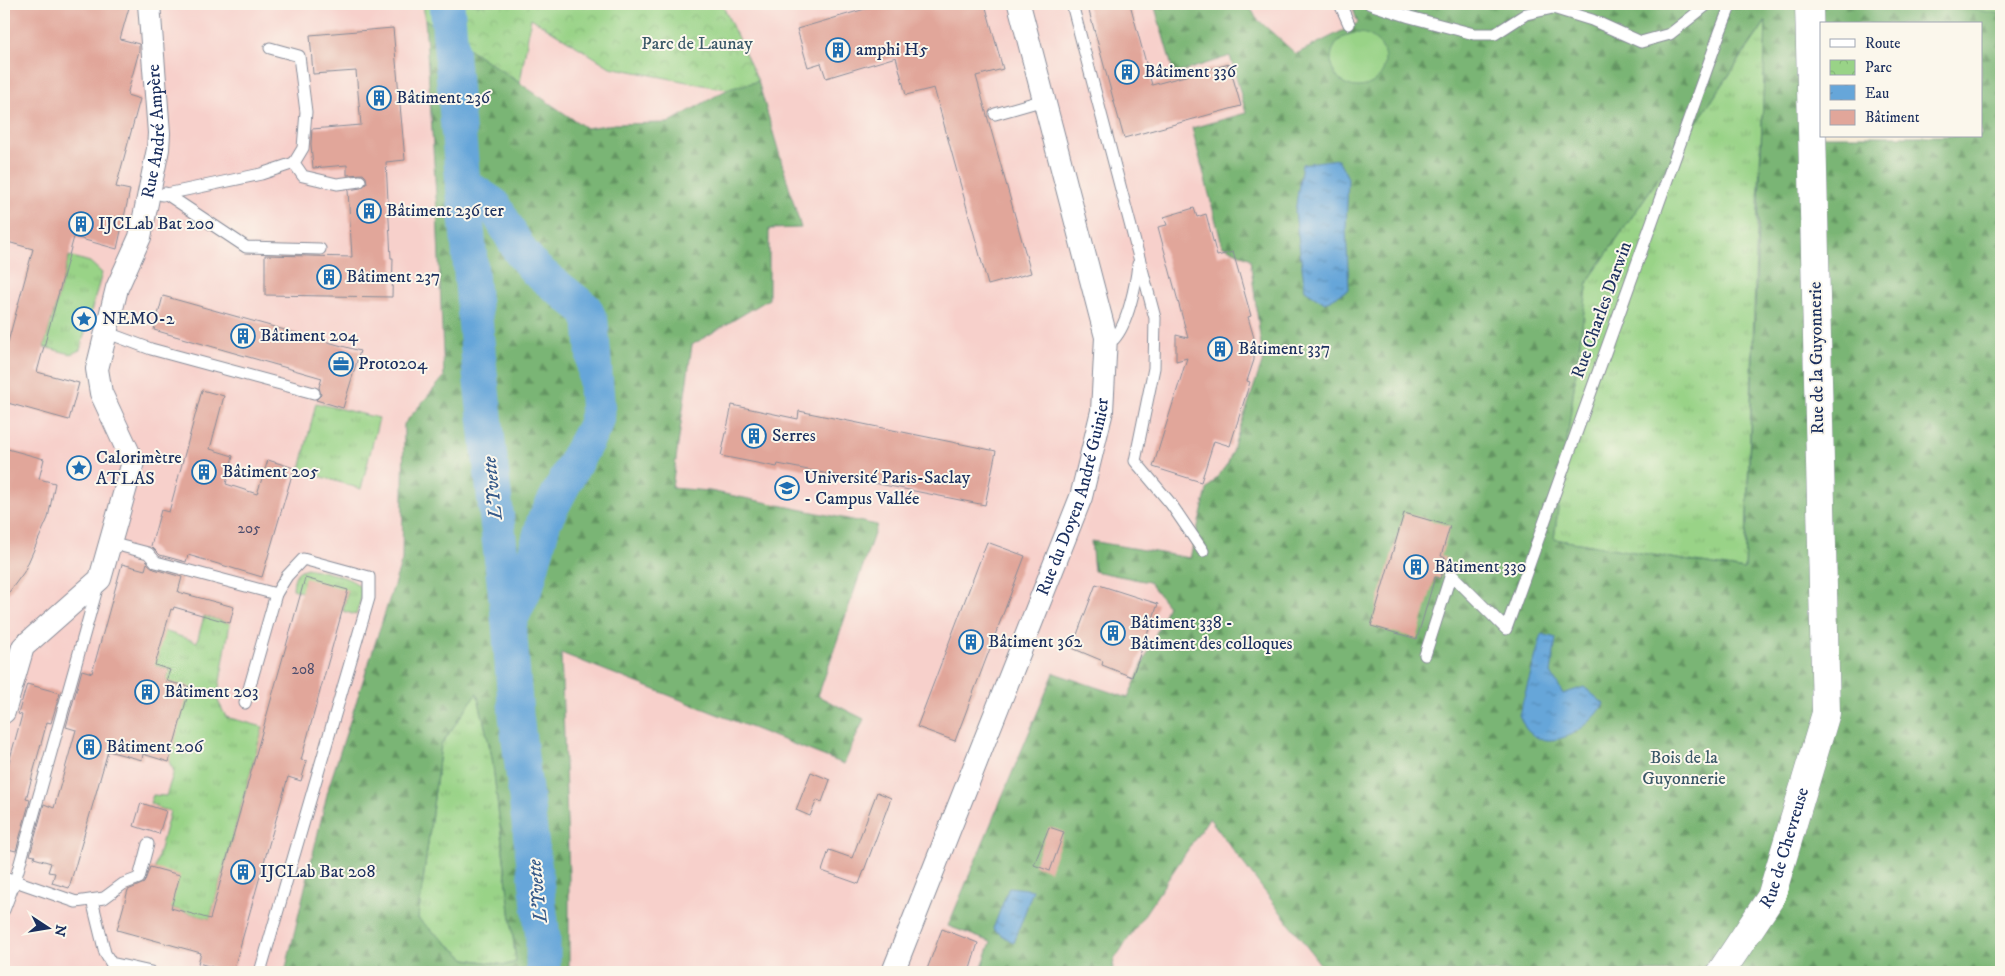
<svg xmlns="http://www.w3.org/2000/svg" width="2005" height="976" viewBox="0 0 2005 976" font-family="'IM FELL DW Pica',serif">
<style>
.built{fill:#f7d0cb}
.grass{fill:url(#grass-tufts);stroke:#5a8172}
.forest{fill:url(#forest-firs);stroke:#4a7269;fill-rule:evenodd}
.park{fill:url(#park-crowns);stroke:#5a8172}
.pitch{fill:#99d387;stroke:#5a8172}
.water{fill:url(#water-ripples);stroke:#406a9c}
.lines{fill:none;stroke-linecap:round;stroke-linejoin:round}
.river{stroke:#66a6d9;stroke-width:35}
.building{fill:#e1a69a}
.service-casing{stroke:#888c98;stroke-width:13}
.minor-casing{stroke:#888c98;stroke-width:24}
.tertiary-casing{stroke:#888c98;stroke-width:29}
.service{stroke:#fff;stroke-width:11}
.minor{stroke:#fff;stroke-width:22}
.tertiary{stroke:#fff;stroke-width:28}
.labels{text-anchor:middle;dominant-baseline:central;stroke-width:4;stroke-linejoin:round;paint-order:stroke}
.number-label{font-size:15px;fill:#4c4d6d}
.park-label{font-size:18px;fill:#3a5868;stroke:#fbf7ec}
.poi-label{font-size:18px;fill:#1b2f5e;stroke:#fbf7ec;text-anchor:start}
.street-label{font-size:18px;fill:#1b2f5e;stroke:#fbf7ec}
.water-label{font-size:19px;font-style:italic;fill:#355989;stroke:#fbf7ec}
</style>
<defs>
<pattern id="grass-tufts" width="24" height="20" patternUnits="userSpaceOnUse" patternTransform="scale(1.25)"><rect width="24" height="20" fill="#99d387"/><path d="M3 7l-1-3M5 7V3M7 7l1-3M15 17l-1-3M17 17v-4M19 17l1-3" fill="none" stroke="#83b577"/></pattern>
<pattern id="forest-firs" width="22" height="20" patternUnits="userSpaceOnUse" patternTransform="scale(1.25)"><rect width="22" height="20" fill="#7ab574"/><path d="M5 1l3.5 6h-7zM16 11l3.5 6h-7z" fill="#639462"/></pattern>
<pattern id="park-crowns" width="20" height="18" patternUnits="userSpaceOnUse" patternTransform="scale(1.25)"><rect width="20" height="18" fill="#99d387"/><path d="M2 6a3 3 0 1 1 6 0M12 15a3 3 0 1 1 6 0" fill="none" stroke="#83b577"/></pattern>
<pattern id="water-ripples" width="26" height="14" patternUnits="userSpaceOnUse" patternTransform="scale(1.25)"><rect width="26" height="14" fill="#66a6d9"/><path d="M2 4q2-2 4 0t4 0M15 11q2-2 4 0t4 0" fill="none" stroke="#5388b3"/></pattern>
</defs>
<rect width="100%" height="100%" fill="#fbf7ec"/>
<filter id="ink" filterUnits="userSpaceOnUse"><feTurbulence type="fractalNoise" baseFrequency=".02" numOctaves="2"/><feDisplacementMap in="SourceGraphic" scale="10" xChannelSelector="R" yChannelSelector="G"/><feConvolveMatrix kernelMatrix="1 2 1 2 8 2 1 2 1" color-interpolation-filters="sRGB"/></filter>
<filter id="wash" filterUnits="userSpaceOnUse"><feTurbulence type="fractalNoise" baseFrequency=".0096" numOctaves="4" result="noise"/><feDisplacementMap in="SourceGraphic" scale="20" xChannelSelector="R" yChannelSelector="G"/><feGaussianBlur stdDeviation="1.12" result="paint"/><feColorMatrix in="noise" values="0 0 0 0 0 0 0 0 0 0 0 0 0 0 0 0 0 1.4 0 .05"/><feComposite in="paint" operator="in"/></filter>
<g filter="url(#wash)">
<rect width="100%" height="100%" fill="#f6e9d2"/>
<polygon class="built" points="4,4 1759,4 1380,972 4,972"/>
<g class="grass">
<polygon points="1767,20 1757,224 1745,570 1554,539 1588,281"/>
<polygon points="69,256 90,262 102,273 80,350 71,354 44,347"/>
<polygon points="316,403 379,418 361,489 300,470"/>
<path d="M307,568C319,571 361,577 362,592C362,598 358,608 356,615L343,611L348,590L301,592L293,589C294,577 295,571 307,568Z"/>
<polygon points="204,616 230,623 217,699 226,717 263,727 210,919 171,908 155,868 170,811 159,808 150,803 153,795 166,796 174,771 169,762 166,681 170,670 141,661 164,631 197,642"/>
<polygon points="477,692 492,757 516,963 505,965 466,959 418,919 441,745"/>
</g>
<g class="forest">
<path d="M1154,4H1249L1256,18L1296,54L1358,23L1351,4H2001V972H1326L1209,818L1114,960L1112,972H980L991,942L948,926L1054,673L1128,698L1168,606L1149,582L1094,571L1091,541L1190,558L1207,490L1228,463L1263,360L1250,259L1222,245L1192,128L1246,113L1230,56L1174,74ZM1766,21L1745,570L1554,539L1588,281ZM1821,24H1981V136H1821Z"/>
<path d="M425,19L586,128L615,124L668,123L728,89L758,81L801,228L769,229V299L692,345L672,488L710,491L877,525L818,696L864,719L844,764L561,653L569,876V972H285L329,786L402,560L404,424L444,377L437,212ZM477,693L492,757L516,962L505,965L466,959L418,919L441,745Z"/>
</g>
<g class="park">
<polygon points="423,4 722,4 758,81 728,89 713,87 610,67 531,18 520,83 425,19"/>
<polygon points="1942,4 2001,4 2001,14"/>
</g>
<circle class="pitch" cx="1358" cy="60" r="27"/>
<g class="water">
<polygon points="1338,159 1348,178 1346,229 1349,289 1325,303 1305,290 1295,212 1302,164"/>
<path d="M1542,634L1556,638L1551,673L1563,694L1584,687L1604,704C1592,726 1552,754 1529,732C1524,728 1522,720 1519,715Z"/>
<polygon points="1009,887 1033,890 1014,943 993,929"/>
</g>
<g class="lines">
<g class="river">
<polyline points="447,4 480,373 509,624 516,715 543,938 543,972"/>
<polyline points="464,185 494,205 520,251 536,270 585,309 591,322 598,413 594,427 544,521 527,584 509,623"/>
</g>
</g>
<g id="blocks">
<g class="building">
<polygon points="4,4 130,4 120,39 139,44 139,51 127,95 140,99 116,187 130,190 117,249 74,237 37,372 79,383 69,420 4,402 4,357 33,249 4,241"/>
<polygon points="882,4 985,4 1003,69 976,76 1031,273 988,285 934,88 906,95 896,57 826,78 821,63 808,67 797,29"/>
<polygon points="1087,4 1130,4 1152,85 1229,64 1241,106 1124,138"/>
<polygon points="393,28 405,160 386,162 391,258 393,258 392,297 265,295 265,255 352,257 348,190 361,188 367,183 366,177 363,174 347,175 347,165 313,168 311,144 312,129 361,125 356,71 313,74 310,35"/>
<polygon points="1194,208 1197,217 1206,214 1217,256 1233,252 1251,316 1248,317 1254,338 1254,360 1247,381 1250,382 1230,446 1214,441 1201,482 1153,467 1187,358 1176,361 1176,335 1188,338 1158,227 1167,225 1164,217"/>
<polygon points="163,296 360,351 343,408 316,400 321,395 319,387 322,378 154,330"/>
<polygon points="202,390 224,396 210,449 233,456 226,484 257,494 268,460 294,468 262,577 188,555 186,562 160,555 151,546 161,510 169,512"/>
<polygon points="732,405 798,419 799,411 996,451 985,505 778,464 777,467 721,456"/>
<polygon points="4,448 44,459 39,479 55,483 48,518 24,572 4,599"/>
<polygon points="1404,513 1450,526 1441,556 1446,558 1440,579 1435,577 1417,639 1371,626"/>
<polygon points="987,542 1025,556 955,741 917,727"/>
<polygon points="147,563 154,569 182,577 178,592 234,607 230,623 174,607 173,610 171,609 155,665 170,670 166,681 190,687 169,762 143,754 142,760 108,751 69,888 52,883 55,873 48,872 51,863 34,858 35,856 30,855 44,804 54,808 76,730 66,727 82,670 92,673 122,564 145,570"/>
<polygon points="305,578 348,590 301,760 307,761 301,781 288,777 233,972 230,972 198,963 201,953 117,930 128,890 144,883 150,867 180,875 171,908 210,919"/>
<polygon points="1096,584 1158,604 1132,677 1102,665 1103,661 1072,648"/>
<polygon points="27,684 60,693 51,723 47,722 26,799 30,800 16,851 4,848 4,780 22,715 18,714"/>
<polygon points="811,772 830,780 822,802 817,800 810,816 796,810"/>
<polygon points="877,792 891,798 859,884 822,871 829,850 852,858"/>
<polygon points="141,803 166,811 159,834 134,826"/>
<polygon points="1049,827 1064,832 1050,871 1034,865"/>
<polygon points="942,929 978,943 969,972 926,972"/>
</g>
</g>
</g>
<g filter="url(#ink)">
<use href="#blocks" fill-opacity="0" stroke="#888c98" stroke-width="1"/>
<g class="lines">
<g class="service-casing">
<g id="service">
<polyline points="1072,4 1155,318 1154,368 1135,461 1171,504 1203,551"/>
<polyline points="1340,4 1349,24"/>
<polyline points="1370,4 1410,17 1474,34 1495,34 1526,14 1553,8 1592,20 1641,42 1670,34 1708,4"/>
<polyline points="270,48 299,56 306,112 303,148 294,163 303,176 337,184 360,181"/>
<polyline points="995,114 1044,100"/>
<polyline points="165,193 246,247 320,249"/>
<polyline points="162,195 261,174 294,163"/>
<polyline points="105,332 151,349 314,393"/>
<path d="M1106,337L1114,339C1128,324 1136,284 1138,264"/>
<polyline points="110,543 148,553 156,562 276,594 287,576 303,559 369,577 369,598 260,972"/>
<polyline points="1425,655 1451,574 1506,629 1720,32 1731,4"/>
<polyline points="245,703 276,594"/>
<polyline points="4,877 76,902 104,898 123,884 139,878 148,844"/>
<polyline points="92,900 105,953 111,963 151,972"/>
<polyline points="4,910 15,881 98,585"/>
</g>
</g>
<g class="minor-casing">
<g id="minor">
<path id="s1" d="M4,712L23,647L100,579L133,462L101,393L97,369L117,288L140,237L158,149L159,133L149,4"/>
<path id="s2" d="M893,972L1081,497L1102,411L1106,337L1019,4"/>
</g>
</g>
<g class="tertiary-casing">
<g id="tertiary">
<path id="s3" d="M1721,972L1771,897L1826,713L1809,4"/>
</g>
</g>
<use href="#service" class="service"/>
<use href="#minor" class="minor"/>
<use href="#tertiary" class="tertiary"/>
</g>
</g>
<defs>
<g id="building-ring" transform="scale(1.25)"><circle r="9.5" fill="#fbf7ec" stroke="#1f6fb2" stroke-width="1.5"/><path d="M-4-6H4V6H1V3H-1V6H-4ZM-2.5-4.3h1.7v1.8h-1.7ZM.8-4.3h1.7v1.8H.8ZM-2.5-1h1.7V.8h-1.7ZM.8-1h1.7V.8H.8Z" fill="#1f6fb2"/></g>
<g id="sight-ring" transform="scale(1.25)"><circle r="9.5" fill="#fbf7ec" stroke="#1f6fb2" stroke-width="1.5"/><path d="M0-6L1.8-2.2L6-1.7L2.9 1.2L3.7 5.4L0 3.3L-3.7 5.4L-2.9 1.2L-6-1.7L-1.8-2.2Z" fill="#1f6fb2"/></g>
<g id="office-ring" transform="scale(1.25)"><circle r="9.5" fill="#fbf7ec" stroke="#1f6fb2" stroke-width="1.5"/><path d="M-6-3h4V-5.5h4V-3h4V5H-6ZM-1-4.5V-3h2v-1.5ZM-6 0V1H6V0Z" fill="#1f6fb2"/></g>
<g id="university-ring" transform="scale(1.25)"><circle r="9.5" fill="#fbf7ec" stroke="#1f6fb2" stroke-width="1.5"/><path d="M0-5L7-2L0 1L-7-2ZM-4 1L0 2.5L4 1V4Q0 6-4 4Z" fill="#1f6fb2"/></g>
</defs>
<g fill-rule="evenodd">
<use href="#building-ring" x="838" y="50"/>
<use href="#building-ring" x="1127" y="72"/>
<use href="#building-ring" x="379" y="98"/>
<use href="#building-ring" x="369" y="211"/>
<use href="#building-ring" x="81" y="224"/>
<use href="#building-ring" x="329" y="277"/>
<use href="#sight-ring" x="84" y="319"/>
<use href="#building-ring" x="243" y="336"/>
<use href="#building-ring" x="1220" y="349"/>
<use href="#office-ring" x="341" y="364"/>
<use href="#building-ring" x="754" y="436"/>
<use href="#sight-ring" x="79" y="468"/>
<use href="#building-ring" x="204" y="472"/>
<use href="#university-ring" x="787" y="488"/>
<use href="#building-ring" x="1416" y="567"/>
<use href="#building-ring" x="1113" y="633"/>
<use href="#building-ring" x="971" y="642"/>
<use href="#building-ring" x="147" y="692"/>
<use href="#building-ring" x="89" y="747"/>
<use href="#building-ring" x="243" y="872"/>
</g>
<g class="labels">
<g class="number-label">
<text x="249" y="528">205</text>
<text x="303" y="669">208</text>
</g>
<g class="park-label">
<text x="697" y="44">Parc de Launay</text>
<text x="1684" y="758">Bois de la<tspan x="1684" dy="21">Guyonnerie</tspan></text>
</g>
<g class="poi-label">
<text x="856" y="50">amphi H5</text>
<text x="1144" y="72">Bâtiment 336</text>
<text x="396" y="98">Bâtiment 236</text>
<text x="386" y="211">Bâtiment 236 ter</text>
<text x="98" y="224">IJCLab Bat 200</text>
<text x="346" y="277">Bâtiment 237</text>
<text x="102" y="319">NEMO-2</text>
<text x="260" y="336">Bâtiment 204</text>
<text x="1238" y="349">Bâtiment 337</text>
<text x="358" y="364">Proto204</text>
<text x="772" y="436">Serres</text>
<text x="96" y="458">Calorimètre<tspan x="96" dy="21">ATLAS</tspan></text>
<text x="222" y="472">Bâtiment 205</text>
<text x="804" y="478">Université Paris-Saclay<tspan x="804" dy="21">- Campus Vallée</tspan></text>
<text x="1434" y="567">Bâtiment 330</text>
<text x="1130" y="623">Bâtiment 338 -<tspan x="1130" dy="21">Bâtiment des colloques</tspan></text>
<text x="988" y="642">Bâtiment 362</text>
<text x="164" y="692">Bâtiment 203</text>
<text x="106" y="747">Bâtiment 206</text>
<text x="260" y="872">IJCLab Bat 208</text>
</g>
<g class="street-label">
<text stroke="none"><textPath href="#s1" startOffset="639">Rue André Ampère</textPath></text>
<text transform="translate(1602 310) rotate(-70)">Rue Charles Darwin</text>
<text transform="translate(1817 358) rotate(-91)">Rue de la Guyonnerie</text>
<text stroke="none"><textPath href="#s2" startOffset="509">Rue du Doyen André Guinier</textPath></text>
<text stroke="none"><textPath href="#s3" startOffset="141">Rue de Chevreuse</textPath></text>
</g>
<g class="water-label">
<text transform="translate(493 488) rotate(-96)">L'Yvette</text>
<text transform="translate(538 891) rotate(-96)">L'Yvette</text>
</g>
</g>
<rect width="2005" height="976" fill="none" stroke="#fbf7ec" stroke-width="20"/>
<rect x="1820" y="22" width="162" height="115" fill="#fbf7ec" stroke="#a1a7b3"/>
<rect x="1830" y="39" width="25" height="8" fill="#ffffff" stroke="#a1a7b3"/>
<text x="1865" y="48" font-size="15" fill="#1b2f5e">Route</text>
<rect x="1830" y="60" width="25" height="15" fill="url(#park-crowns)" stroke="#a1a7b3"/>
<text x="1865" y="72" font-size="15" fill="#1b2f5e">Parc</text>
<rect x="1830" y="85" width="25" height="15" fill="url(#water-ripples)" stroke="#a1a7b3"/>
<text x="1865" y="98" font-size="15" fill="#1b2f5e">Eau</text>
<rect x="1830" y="110" width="25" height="15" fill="#e1a69a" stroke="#a1a7b3"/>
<text x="1865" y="122" font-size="15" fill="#1b2f5e">Bâtiment</text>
<g transform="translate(48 928) rotate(102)" stroke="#fbf7ec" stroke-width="4" paint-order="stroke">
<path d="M0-4L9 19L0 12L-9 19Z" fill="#1b2f5e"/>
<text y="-8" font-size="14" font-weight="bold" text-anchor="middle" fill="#1b2f5e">N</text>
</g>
</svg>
